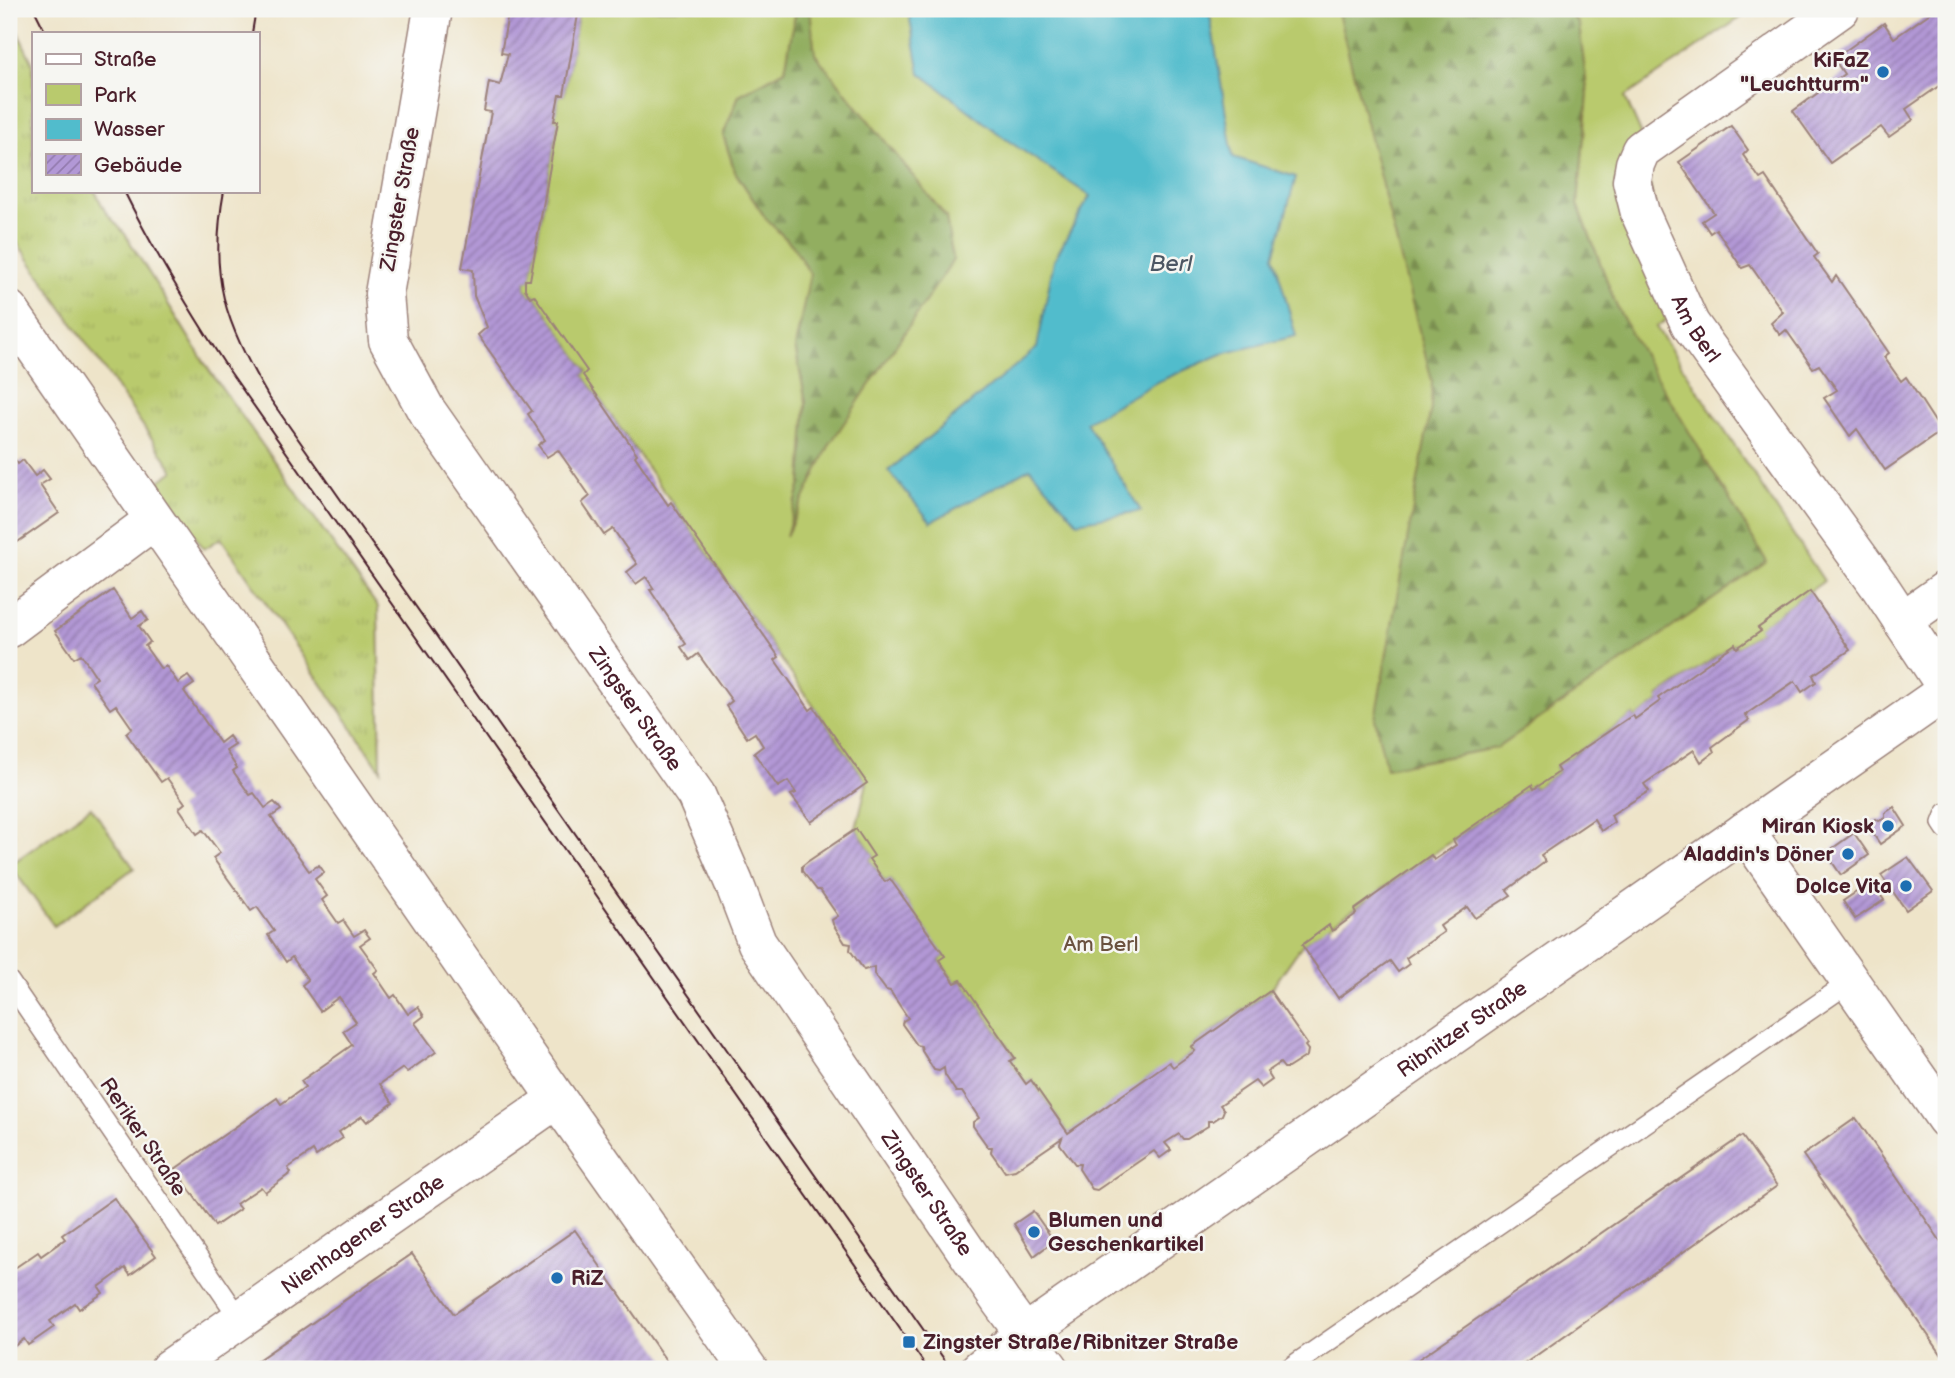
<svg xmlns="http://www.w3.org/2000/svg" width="1955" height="1378" viewBox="0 0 1955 1378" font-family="'Balsamiq Sans',sans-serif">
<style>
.grass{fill:url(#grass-tufts);stroke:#82744c;stroke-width:2}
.forest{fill:url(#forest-firs);stroke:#6e6646;stroke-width:2}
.park{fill:#b9ca6d;stroke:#82744c;stroke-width:2}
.water{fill:#51bccc;stroke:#4e6e7c;stroke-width:2}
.building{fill:url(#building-hatch)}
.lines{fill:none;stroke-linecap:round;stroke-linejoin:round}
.lane-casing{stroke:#9c827a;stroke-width:22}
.street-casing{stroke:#9c827a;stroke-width:41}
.lane{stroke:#fff;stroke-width:19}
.street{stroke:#fff;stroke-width:38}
.tram{stroke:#4a1f2b;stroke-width:2}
.poi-dot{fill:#1f6fb2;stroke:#f6f6f2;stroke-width:2.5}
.labels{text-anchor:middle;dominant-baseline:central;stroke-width:5;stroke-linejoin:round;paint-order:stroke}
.poi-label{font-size:21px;font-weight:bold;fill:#4a1f2b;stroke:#f6f6f2;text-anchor:end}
.street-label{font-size:21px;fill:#4a1f2b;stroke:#f6f6f2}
.park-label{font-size:21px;fill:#6b523f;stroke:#f6f6f2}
.water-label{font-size:23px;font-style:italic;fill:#4c5663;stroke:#f6f6f2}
</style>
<defs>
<pattern id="grass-tufts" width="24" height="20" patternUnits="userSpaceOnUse" patternTransform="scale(1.75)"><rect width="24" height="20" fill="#b9ca6d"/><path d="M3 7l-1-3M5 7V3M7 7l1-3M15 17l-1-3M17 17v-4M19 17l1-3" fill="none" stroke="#a1ad5f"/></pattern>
<pattern id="forest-firs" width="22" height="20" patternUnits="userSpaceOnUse" patternTransform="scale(1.75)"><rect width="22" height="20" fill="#92ae60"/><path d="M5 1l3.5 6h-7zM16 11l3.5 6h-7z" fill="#798d4f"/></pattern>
<pattern id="building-hatch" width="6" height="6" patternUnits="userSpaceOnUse" patternTransform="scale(1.75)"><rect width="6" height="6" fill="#b298d6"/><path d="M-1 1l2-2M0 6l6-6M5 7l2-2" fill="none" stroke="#937bae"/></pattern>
</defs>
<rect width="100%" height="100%" fill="#f6f6f2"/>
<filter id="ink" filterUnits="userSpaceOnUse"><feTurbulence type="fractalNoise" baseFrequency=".0143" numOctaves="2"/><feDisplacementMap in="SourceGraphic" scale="14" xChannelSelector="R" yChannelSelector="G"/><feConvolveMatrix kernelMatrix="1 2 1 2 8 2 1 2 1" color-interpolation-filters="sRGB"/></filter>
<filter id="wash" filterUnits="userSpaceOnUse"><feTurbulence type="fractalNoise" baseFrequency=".00686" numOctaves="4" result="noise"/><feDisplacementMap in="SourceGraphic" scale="28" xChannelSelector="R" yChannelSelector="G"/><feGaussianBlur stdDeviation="1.57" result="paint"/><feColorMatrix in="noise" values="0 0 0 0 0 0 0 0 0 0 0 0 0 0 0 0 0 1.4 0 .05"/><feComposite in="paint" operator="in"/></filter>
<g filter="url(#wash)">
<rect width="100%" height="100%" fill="#eee4c9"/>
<polygon class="grass" points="9,14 33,64 33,191 95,191 105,211 125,234 209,370 378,607 381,770 221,538 204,549 158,482 174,471 14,238 9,241"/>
<polygon class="forest" points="796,9 1566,9 1579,24 1588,95 1578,204 1617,307 1768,562 1497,748 1341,776 784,542 801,483 806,402 795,347 801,321 793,246 766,219 735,172 723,135 739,95 785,70"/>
<g class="park">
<polygon points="579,9 796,9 785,70 739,95 723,135 735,172 766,219 793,246 810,274 795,347 806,402 801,483 786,536 830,444 953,260 946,217 815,54 810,9 1337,9 1432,381 1431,408 1375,719 1386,768 1497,748 1767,562 1645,358 1617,307 1578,204 1588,95 1579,24 1566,9 1753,9 1625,97 1641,133 1672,316 1656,327 1824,581 1759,628 1761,631 1737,648 1734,644 1658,697 1660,701 1635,719 1633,715 1556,767 1559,772 1534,789 1532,785 1302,945 1270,991 1192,1046 1195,1051 1173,1067 1068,1133 1031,1080 1026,1084 1010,1061 1015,1057 961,980 955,983 939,960 944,956 890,879 885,882 869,859 874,856 856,829 867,783 583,375 587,371 534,295 530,297 525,289 525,280 530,279 558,122 554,121 559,95 564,95"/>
<polygon points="91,807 134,868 54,926 10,865"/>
</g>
<polygon class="water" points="908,9 1209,9 1233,157 1296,177 1274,256 1296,336 1222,354 1157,382 1086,422 1141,511 1077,522 1030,468 931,522 888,471 1037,348 1054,260 1090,196 1007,140 920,73"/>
<g id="blocks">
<g class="building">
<polygon points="509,9 579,9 564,95 559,95 554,121 558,121 530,280 525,280 525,289 530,297 534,295 587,371 583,375 637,454 635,456 668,505 671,502 779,657 775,660 810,710 814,707 867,783 811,822 791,795 796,793 788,781 778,787 754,753 763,746 755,733 747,738 726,706 732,701 698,654 690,660 681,647 686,644 650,590 654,589 646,577 636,584 627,572 637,564 613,529 604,535 582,503 590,496 558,450 547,457 538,445 545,440 528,414 532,411 478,335 487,327 474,296 473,270 462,268 491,112 484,111 489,82 500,85 508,54 501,53"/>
<polygon points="1936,9 1946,9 1946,81 1906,109 1913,120 1889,137 1881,127 1830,163 1793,111 1844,74 1834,59 1884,23 1894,38"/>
<polygon points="1731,126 1748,150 1743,155 1760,179 1765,176 1818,254 1814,257 1832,282 1836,276 1889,353 1884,357 1901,381 1906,377 1941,431 1946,427 1946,450 1936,435 1885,470 1857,429 1850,436 1824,398 1837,390 1819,365 1813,368 1786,330 1780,335 1771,323 1783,312 1750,265 1742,268 1716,229 1710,233 1702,221 1714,213 1679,162"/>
<polygon points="9,451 18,464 23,460 35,476 43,470 50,479 40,485 59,513 9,548"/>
<polygon points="113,590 132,618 142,611 148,620 139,626 150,642 145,646 161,669 166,666 178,683 188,676 194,684 184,691 220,743 229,736 235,745 226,751 237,768 233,771 250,795 254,793 265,808 274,802 278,806 281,810 271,817 309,871 319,865 324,872 315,879 327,896 322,900 338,923 343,920 354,936 364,930 370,938 360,945 378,970 374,973 391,998 395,995 408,1014 418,1007 424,1016 415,1023 436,1052 407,1072 403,1068 380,1084 393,1103 367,1122 362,1116 339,1132 343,1138 316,1156 313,1151 288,1168 291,1173 265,1192 261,1187 236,1204 240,1209 215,1226 175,1169 277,1098 281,1104 305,1087 301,1081 352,1045 343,1031 356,1022 339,997 320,1011 302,985 308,980 292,957 286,962 268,935 274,931 257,907 251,911 213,858 220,853 203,830 197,834 179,808 185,803 167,778 161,782 126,733 132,728 116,705 110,709 91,682 97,678 81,654 74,658 55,631"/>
<polygon points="1810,591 1850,650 1813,675 1816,682 1802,692 1795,681 1745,715 1749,720 1712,747 1714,752 1701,762 1694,750 1644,784 1649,791 1611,815 1614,822 1601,831 1594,819 1541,855 1545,862 1507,890 1511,895 1475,918 1467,907 1440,926 1444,932 1406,958 1409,964 1398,972 1390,961 1338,998 1302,945 1329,925 1332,931 1356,914 1354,910 1431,855 1434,860 1456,845 1453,840 1532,785 1534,789 1559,772 1556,767 1633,715 1635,719 1660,701 1658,698 1735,644 1737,648 1761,631 1758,628"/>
<polygon points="1894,807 1906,826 1880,844 1867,825 1876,819 1879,821 1885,818 1885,813"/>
<polygon points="856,829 874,856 869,859 885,882 890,879 945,956 939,960 955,983 961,980 1015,1058 1010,1061 1026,1084 1031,1080 1068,1133 1169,1062 1173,1067 1195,1051 1191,1047 1270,991 1307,1044 1305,1046 1308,1050 1307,1056 1288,1068 1284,1068 1280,1063 1267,1072 1272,1080 1261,1088 1255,1081 1220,1105 1224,1110 1222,1115 1213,1121 1208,1121 1208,1126 1187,1139 1183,1139 1179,1134 1165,1143 1171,1150 1160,1158 1154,1151 1097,1190 1092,1189 1079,1169 1080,1164 1075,1164 1060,1144 1062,1138 1015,1170 1005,1172 991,1152 992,1147 988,1147 973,1126 973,1122 979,1118 962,1092 956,1092 945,1075 944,1068 939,1071 934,1070 922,1051 921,1046 917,1045 902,1024 903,1021 908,1018 890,991 886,990 874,974 874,967 864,970 850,950 851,944 845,943 833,924 832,920 838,916 820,890 817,890 802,871 802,866 807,862"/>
<polygon points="1854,833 1869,855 1841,875 1826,853"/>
<polygon points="1908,857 1933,891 1906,910 1881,875"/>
<polygon points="1871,882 1884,900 1855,919 1843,901"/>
<polygon points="1856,1118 1946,1249 1946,1361 1803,1155"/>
<polygon points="1742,1136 1777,1186 1517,1369 1404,1369"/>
<polygon points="114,1198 156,1256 130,1275 125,1268 99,1287 103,1293 79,1309 75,1303 50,1321 54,1327 28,1345 24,1339 9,1350 9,1272 38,1252 41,1256 65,1239 62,1235"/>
<polygon points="1033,1211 1054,1241 1034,1256 1014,1224"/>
<polygon points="575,1230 672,1369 245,1369 412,1254 454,1314"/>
</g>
</g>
</g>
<g filter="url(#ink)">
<use href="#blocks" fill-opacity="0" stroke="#9c827a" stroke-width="2"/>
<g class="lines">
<g class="lane-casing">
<g id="lane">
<polyline points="1946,813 1942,823 1946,829"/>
<polyline points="9,981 240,1319"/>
<polyline points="1288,1369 1850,982"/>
</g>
</g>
<g class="street-casing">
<g id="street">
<path id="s1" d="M433,9L384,294L388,340L426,410L696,795L734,883L757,943L1001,1302L1050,1369"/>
<path id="s2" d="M1840,9L1641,150L1635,164L1632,181L1640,213L1690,324L1880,587L1946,687"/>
<polyline points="9,310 557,1099 748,1369"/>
<polyline points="1902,621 1946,590"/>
<polyline points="9,628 154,520"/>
<polyline points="1745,831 1946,1119"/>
<path id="s3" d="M169,1369L557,1099"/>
<path id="s4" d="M980,1369L1025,1334L1946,691"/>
</g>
</g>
<use href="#lane" class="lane"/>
<use href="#street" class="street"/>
<g class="tram">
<polyline points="34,9 46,33"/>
<polyline points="252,33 256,9"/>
<path d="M124,191C154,252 189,309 226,366L928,1369"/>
<path d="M224,191C208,277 225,322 268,396L951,1369"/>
</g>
</g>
</g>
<g class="poi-dot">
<circle cx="1883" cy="72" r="7"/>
<circle cx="1888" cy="826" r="7"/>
<circle cx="1848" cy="854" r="7"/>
<circle cx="1906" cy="886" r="7"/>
<circle cx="1034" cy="1232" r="7"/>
<circle cx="557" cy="1278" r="7"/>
<rect x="902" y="1335" width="14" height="14" rx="3.5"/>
</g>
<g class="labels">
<g class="poi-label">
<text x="1869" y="60">KiFaZ<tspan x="1869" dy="24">"Leuchtturm"</tspan></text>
<text x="1874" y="826">Miran Kiosk</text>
<text x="1834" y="854">Aladdin's Döner</text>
<text x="1892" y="886">Dolce Vita</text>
<text x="1048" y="1220" text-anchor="start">Blumen und<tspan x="1048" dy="24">Geschenkartikel</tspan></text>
<text x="571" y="1278" text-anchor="start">RiZ</text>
<text x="923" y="1342" text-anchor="start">Zingster Straße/Ribnitzer Straße</text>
</g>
<g class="street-label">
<text transform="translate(400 199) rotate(-80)">Zingster Straße</text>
<text stroke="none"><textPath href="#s2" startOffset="438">Am Berl</textPath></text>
<text stroke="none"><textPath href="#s1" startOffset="780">Zingster Straße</textPath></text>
<text stroke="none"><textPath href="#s4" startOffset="590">Ribnitzer Straße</textPath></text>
<text transform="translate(143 1137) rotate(56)">Reriker Straße</text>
<text stroke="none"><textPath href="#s1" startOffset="1348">Zingster Straße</textPath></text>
<text stroke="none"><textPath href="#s3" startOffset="236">Nienhagener Straße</textPath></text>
</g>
<g class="park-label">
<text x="1101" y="944">Am Berl</text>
</g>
<g class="water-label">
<text x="1171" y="264">Berl</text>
</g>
</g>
<rect width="1955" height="1378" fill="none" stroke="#f6f6f2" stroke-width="35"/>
<rect x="32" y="32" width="228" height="161" fill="#f6f6f2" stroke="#b1a0a2" stroke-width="2"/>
<rect x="46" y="54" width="35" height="10" fill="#ffffff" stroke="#b1a0a2" stroke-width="2"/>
<text x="94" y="66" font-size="21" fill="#4a1f2b">Straße</text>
<rect x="46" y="84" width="35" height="21" fill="#b9ca6d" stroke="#b1a0a2" stroke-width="2"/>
<text x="94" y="102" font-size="21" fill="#4a1f2b">Park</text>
<rect x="46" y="119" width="35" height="21" fill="#51bccc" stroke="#b1a0a2" stroke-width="2"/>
<text x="94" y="136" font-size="21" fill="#4a1f2b">Wasser</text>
<rect x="46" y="154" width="35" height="21" fill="url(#building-hatch)" stroke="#b1a0a2" stroke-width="2"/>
<text x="94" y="172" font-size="21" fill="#4a1f2b">Gebäude</text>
</svg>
